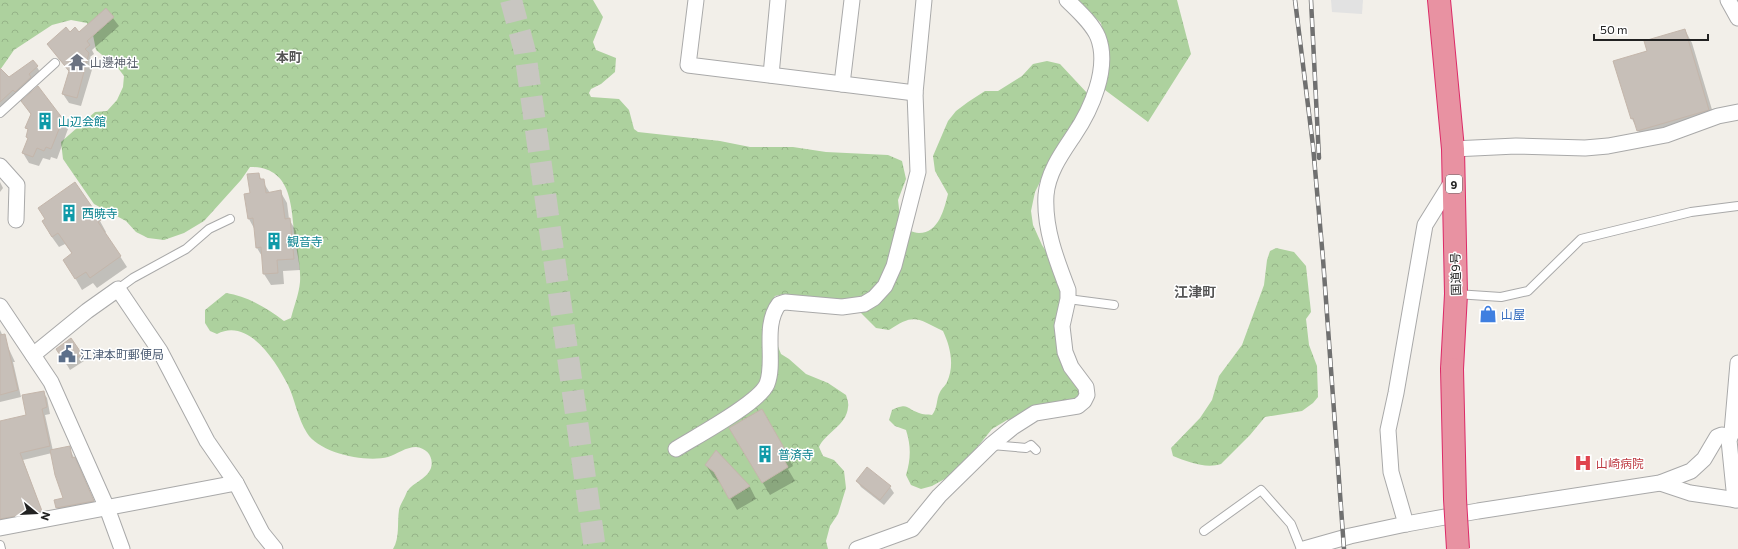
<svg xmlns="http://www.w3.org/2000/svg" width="1738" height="549" viewBox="0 0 1738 549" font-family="Commissioner,'Noto Sans JP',sans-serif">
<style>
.forest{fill:url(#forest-crowns)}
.parking{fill:#e2e2e2}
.shadow{fill:#0003}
.building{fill:#c7bfb8;stroke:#c4b6ab}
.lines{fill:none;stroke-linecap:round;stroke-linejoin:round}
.highway-tunnel{stroke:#c8c6c1;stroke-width:22;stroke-dasharray:22 11;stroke-linecap:butt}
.lane-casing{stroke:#a9a9a9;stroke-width:10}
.street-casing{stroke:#a9a9a9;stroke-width:17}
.highway-casing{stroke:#dc2a67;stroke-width:24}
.lane{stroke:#fff;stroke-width:8}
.street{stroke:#fff;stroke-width:15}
.highway{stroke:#e892a2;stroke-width:22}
.rail-casing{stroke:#707070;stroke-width:4.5}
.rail{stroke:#fff;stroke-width:3;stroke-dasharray:9;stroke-linecap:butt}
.highway-bridge-casing{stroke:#dc2a67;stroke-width:24;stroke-linecap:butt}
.highway-bridge{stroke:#e892a2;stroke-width:22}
.labels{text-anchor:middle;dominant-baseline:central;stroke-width:3;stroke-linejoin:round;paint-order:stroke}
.shield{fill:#fff;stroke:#646464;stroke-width:1}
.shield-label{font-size:11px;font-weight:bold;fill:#222}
.worship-label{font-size:12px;fill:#5b616d;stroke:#fff;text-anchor:start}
.culture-label{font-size:12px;fill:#0d838f;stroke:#fff;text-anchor:start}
.street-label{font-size:12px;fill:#222;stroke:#fff}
.shop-label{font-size:12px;fill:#366cbe;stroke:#fff;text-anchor:start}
.service-label{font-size:12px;fill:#4e5e75;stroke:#fff;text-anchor:start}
.health-label{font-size:12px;fill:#be3a42;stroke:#fff;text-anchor:start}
.neighbourhood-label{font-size:13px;font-weight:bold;fill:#555;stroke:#fff}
.quarter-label{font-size:14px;font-weight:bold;fill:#555;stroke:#fff}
</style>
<defs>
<pattern id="forest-crowns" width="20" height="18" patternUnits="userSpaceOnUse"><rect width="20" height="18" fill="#add19e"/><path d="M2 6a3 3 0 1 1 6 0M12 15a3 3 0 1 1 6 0" fill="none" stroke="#95b388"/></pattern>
</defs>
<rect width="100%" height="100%" fill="#f2efe9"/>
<g class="forest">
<path d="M0,0H593L603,17L593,42L596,50L616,58L615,72L601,84L591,89L589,93L591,97L619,99L629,110L634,129L638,132L720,141L750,147H793L826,152L888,155L902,161L906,179L898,200L901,226C906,229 913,233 919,233C939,233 944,209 948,194L935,171L933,156L948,121L956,111L968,102L985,91H998L1022,76L1033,64L1047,61L1060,64L1088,94L1080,114L1061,140L1035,192L1031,211L1033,225L1042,245L1055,265V278L1064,301L1062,310L1084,399L1007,420L992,429L975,450L950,476L932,486L921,489L911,485L906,475C911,458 911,446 906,430L895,426L889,420L892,410C909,402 906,409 919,413C923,415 928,414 932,415C938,408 936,399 940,392C942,388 946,385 947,382C955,365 950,346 943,331C917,318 914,313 889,330L876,328L851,303L834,299L802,297L784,294L775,296L765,314L781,354L789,359L806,374L828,383L846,395C847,398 849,404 848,407C847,425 825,433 819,447L823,456L834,460L844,471L846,488L838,514L830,526L826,541L828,549H393C400,538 397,523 399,510C400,505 404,499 406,494C411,482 426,481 431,468C434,457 427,448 416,447C406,447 397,454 388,457C366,463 319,453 307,433C298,419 295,400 288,385C276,362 249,317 217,334L210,331L205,323V310L226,293C247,296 267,308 284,321L291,318C294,306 299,294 300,282C301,268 297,253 295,240C291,207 293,167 250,167L241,180L204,221L184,233L164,240L148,238L136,232L126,221L94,204L63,159L61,142L95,112L107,111L117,100L123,87L124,76L118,68L96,50L93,35L87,23L71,20L52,25L14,50L0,70Z"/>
<polygon points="1077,0 1177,0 1191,54 1148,122 1101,87 1106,50 1101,23"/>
<path d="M1276,248L1294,252L1306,266L1311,312L1306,319L1309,345L1317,366L1318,397L1313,403L1302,411L1265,417L1250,435L1221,464C1206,469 1188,462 1173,456L1171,448L1200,418L1212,400L1219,376L1242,345L1264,285L1267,260L1270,251Z"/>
</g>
<polygon class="parking" points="1331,0 1363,0 1362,14 1332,12"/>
<g class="shadow">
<polygon points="106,9 119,26 92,50 94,54 90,57 94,63 81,106 69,103 63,94 70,73 48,44 70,33 79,34"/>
<polygon points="1685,30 1692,43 1716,123 1645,144 1632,119 1614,62 1648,51"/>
<polygon points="37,67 40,72 0,109 0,76 9,78"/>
<polygon points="23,101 62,119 68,129 57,159 51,157 50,160 43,158 39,166 29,163 23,153 29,140 27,137 29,131 27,128 31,115"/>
<polygon points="258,174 270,193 280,191 287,203 289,219 296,231 300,270 283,271 284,284 271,285 264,274 263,258 257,248 255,230 249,219 251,194"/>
<polygon points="0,182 3,188 0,192"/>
<polygon points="75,184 100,221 106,232 105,233 127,267 97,288 93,283 82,290 71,271 72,254 65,244 59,247 49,233"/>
<polygon points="0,330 15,362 13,362 21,397 0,402"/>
<polygon points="81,354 84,361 70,370 61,355"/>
<polygon points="43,392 47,398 50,414 45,415 53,451 69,447 97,507 61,514 57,508 64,498 52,453 23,460 44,517 0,524 0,423 27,416"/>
<polygon points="761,410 793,466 788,469 795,481 770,495 730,428"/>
<polygon points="716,451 750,487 756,499 737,510 722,484 713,477 706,465"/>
<polygon points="857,481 890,487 894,493 884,505 861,487"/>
</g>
<g class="building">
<polygon points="106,8 114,17 87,41 90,45 85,49 89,53 77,98 62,94 69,71 47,44 66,27 70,32 75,27 79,32"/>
<polygon points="1685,29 1709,110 1637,131 1633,118 1631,119 1613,61 1647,51 1644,41"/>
<polygon points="33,60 38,66 29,74 31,77 15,92 13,90 0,102 0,68 9,77"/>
<polygon points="38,86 63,119 51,149 46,147 44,151 37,148 33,157 22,153 28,138 26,137 28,129 25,128 31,114 21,101"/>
<polygon points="259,173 260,179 264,179 266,193 281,190 285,219 290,218 294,259 277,260 278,273 263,274 261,247 256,248 253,218 248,219 244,194 250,193 247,174"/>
<polygon points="75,182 101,220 98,222 121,256 90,278 86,272 75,279 63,260 72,253 58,233 52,237 42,221 45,219 38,208"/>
<polygon points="5,334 18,390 0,395 0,335"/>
<polygon points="71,338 82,354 66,364 56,349"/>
<polygon points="44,391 47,407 42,409 50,446 20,453 42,511 0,519 0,421 26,415 22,395"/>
<polygon points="762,409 787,453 782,456 788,467 762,483 729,428"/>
<polygon points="70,446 72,458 75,457 94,501 56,508 54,500 63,498 55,475 50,450"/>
<polygon points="716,450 750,486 729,499 714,472 705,465"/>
<polygon points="867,467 891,486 880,500 856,481"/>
</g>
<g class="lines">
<polyline class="highway-tunnel" points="511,0 525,52 595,549"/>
<g class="lane-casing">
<g id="lane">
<polyline points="0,113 55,63"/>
<polyline points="118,289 133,278 186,249 209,229 230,219"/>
<polyline points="1456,294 1501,297 1528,291 1581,239 1691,212 1738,206"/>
<polyline points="1068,299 1114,305"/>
<polyline points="992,445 1026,448 1031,445 1036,450"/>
<polyline points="1204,531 1261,490 1291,524 1301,549"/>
<polyline points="0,545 1,549"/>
</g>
</g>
<g class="street-casing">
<g id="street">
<polyline points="696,0 688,65 915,93"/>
<polyline points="1728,0 1738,18"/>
<polyline points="771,75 778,0"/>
<polyline points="842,84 852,0"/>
<polyline points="1453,149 1516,146 1585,148 1608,146 1666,135 1718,116 1738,112"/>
<polyline points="0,166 17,185 16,220"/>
<polyline points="0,306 51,382 107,508 122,549"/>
<polyline points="33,355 87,311 118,289 160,351 207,441 236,483 262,533 275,549"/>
<polyline points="1732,432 1738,363"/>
<path d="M676,449C695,437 759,403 767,384C776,361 762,326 779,304L785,302L842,307L864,304L874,298L885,286L894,266L918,172L915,93L924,0"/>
<polyline points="1660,483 1690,493 1738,500"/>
<polyline points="1735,500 1729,440 1732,432 1738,430"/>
<polyline points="1406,524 1391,472 1388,430 1396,393 1425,225 1453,180"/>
<polyline points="0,528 236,483"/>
<path d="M857,549L912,529L939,496L991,445L1013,427L1035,413L1078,406L1084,401L1087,395L1086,387L1071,367L1065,352L1062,326L1068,299V290C1056,259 1044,228 1046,195C1048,172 1062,153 1074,135C1091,110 1110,68 1098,37C1092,23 1078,11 1067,0"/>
<polyline points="1304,549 1350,536 1406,524 1478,511 1660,483 1691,471 1704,459 1717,437 1722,435 1730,437"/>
</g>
</g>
<g class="highway-casing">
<polyline id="highway" points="1439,0 1453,149 1456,294 1452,369"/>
</g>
<use href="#lane" class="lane"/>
<use href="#street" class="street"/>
<use href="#highway" class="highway"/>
<g class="rail-casing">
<g id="rail">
<polyline points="1295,0 1313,146 1323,259 1344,549"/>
<polyline points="1311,0 1319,158"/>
</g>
</g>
<use href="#rail" class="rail"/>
<g class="highway-bridge-casing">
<polyline id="highway-bridge" points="1452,369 1455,499 1458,549"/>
</g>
<use href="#highway-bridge" class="highway-bridge"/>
</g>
<defs>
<g id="temple-bare" transform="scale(1.38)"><path d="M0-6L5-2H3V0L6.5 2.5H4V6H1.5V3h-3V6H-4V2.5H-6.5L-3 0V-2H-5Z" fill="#6b7280" stroke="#fff" stroke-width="2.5" paint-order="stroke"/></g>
<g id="building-bare" transform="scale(1.38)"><path d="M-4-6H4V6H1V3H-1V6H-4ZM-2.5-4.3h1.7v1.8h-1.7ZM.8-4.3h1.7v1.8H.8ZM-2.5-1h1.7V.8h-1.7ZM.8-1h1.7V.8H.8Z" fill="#0f9aa8" stroke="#fff" stroke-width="2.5" paint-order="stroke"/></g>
<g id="shop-bare" transform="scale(1.38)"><path d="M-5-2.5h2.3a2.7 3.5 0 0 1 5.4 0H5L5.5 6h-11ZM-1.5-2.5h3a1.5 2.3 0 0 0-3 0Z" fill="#3f7fe0" stroke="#fff" stroke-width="2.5" paint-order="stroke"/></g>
<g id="civic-bare" transform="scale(1.38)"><path d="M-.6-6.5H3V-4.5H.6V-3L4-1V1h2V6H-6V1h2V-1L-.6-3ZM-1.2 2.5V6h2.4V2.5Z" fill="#5c6f8a" stroke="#fff" stroke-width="2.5" paint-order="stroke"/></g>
<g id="hospital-bare" transform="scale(1.38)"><path d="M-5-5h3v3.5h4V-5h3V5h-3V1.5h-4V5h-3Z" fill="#e0444e" stroke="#fff" stroke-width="2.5" paint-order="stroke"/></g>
</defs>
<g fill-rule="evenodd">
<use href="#temple-bare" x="77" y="62"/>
<use href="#building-bare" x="45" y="121"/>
<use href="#building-bare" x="69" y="213"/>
<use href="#building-bare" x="274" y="241"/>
<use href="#shop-bare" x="1488" y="314"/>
<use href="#civic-bare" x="67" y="354"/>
<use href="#building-bare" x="765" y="454"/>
<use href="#hospital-bare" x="1583" y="463"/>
</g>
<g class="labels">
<rect class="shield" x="1446" y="175" width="16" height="18" rx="3"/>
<g class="shield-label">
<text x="1454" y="184">9</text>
</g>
<g class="worship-label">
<text x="90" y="62">山邊神社</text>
</g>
<g class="culture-label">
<text x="58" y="121">山辺会館</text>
<text x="82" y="213">西暁寺</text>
<text x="287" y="241">観音寺</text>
<text x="778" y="454">普済寺</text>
</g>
<g class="street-label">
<text transform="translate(1455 274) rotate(-91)">国道9号</text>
</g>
<g class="shop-label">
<text x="1501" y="314">山屋</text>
</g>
<g class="service-label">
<text x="80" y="354">江津本町郵便局</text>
</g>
<g class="health-label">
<text x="1596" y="463">山崎病院</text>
</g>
<g class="neighbourhood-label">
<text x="289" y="57">本町</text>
</g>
<g class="quarter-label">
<text x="1195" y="291">江津町</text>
</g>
</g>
<g transform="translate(36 513) rotate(108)" stroke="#ffffff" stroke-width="3" paint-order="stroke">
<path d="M0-3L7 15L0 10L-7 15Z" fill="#222222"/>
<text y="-6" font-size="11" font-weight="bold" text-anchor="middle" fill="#222222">N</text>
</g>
<path d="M1594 34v6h114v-6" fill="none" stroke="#222222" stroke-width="2"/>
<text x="1600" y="34" font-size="12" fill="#222222" stroke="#ffffff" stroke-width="3" paint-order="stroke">50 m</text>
</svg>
